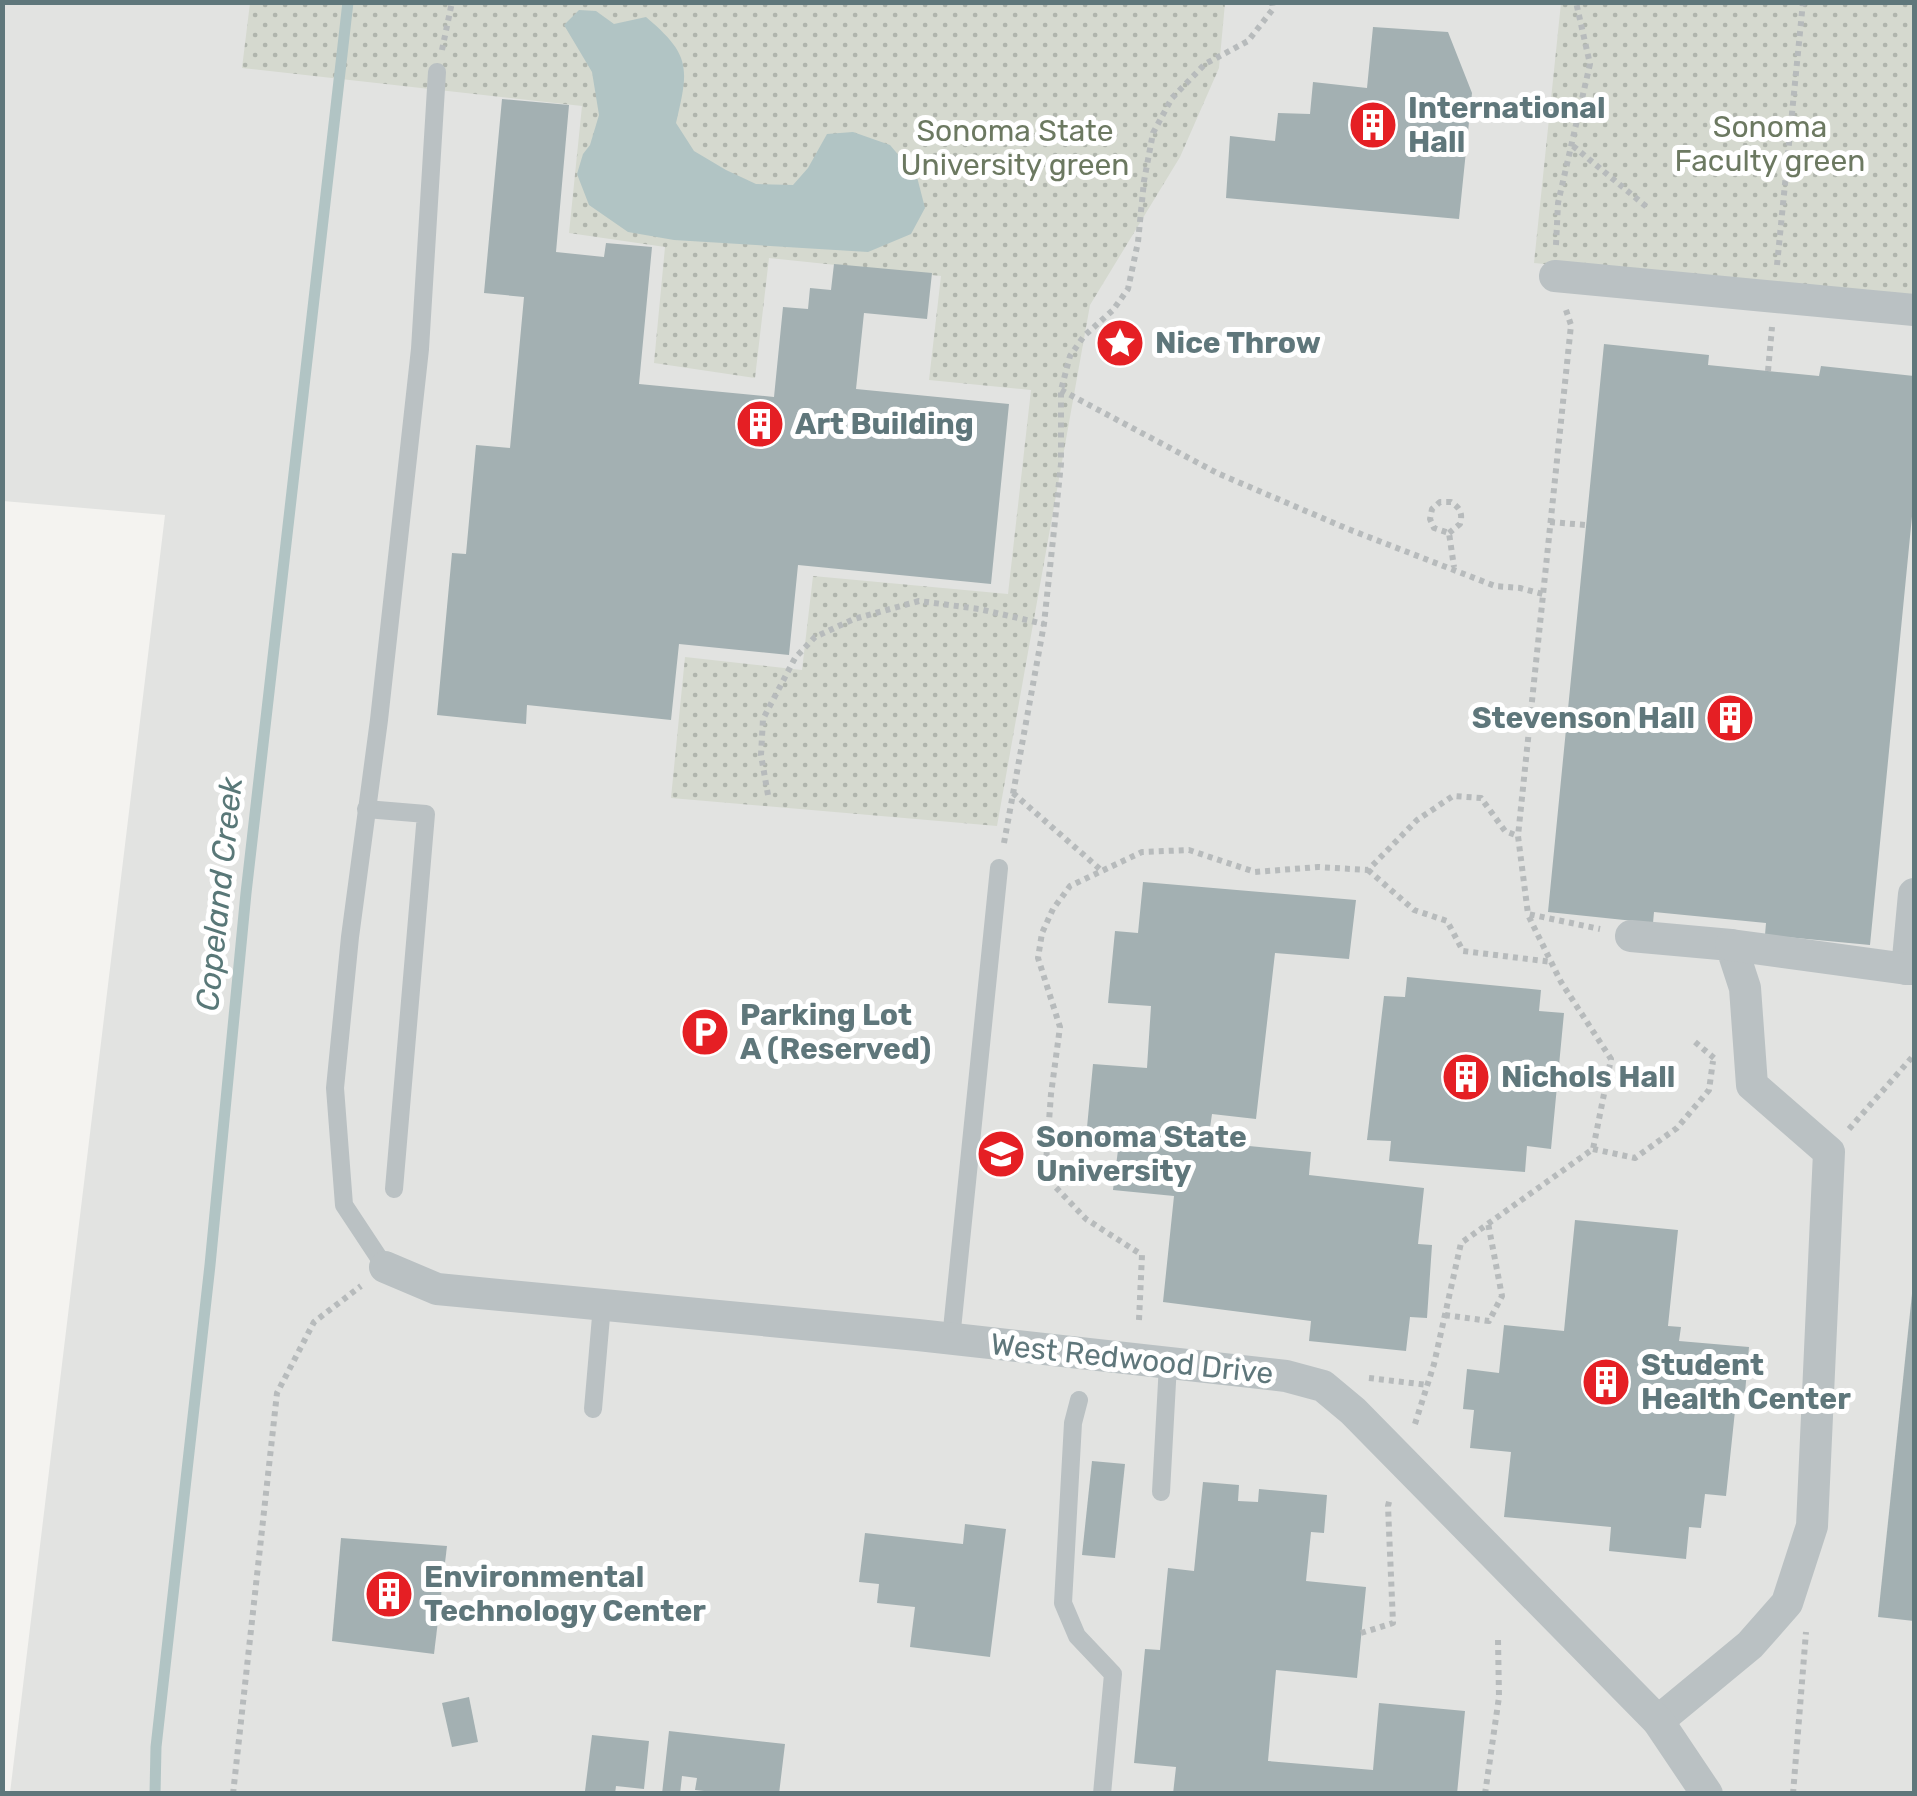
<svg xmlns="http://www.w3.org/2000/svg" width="1917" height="1796" viewBox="0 0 1917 1796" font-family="Rubik,sans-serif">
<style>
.built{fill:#e2e3e1}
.park{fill:url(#park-dots)}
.water{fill:#b1c4c4}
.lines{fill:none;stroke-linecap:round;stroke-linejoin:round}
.stream{stroke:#b1c4c4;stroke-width:11}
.building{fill:#a3b0b2}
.path{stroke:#b7bbbc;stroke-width:6;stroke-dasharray:5 5;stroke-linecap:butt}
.lane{stroke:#bac1c3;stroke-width:18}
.street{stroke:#bac1c3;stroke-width:32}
.labels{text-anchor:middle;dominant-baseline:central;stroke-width:10;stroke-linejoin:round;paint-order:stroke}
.poi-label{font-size:30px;font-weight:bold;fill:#5f777b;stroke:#fff;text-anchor:start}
.park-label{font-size:30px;fill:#6c7961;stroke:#fff}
.street-label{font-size:30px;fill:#5f777b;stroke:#fff}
.water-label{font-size:32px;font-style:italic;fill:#597878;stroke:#fff}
</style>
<defs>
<pattern id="park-dots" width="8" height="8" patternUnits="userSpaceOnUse" patternTransform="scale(2.5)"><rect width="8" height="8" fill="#d5d9cf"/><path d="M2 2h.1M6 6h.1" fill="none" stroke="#b0b5ad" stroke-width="1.8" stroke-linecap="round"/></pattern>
</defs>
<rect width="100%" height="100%" fill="#f4f3f0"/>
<polygon class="built" points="2,3 1914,3 1914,1793 10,1793 165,515 3,501"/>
<g class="park">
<polygon points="250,3 1225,3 1219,68 1180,157 1090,305 997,826 671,798 685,657 802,670 813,576 1008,594 1031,390 929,380 941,276 769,258 755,378 654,363 665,247 569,233 582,106 242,68"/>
<polygon points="1561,3 1914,3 1914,301 1534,263"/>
</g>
<path class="water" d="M579,10L596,11L614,24L646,17C691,55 689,68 676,123L694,151L726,170L756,184L793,185L808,168L827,134L853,132L890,145L917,177L925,208L911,234L868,252L674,240L628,232L589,205L577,174L583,154L590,145L599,115L592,72L564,25Z"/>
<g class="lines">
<polyline class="stream" points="155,1794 156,1747 210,1265 246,893 348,2"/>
</g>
<g class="building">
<polygon points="1373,27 1448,32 1472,93 1459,219 1226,198 1230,136 1275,141 1278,113 1310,114 1313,82 1367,88"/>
<polygon points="502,99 569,105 556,252 604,257 606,243 652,247 639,384 774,397 783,307 808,309 810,288 831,290 834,264 932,273 927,319 864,313 856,389 1009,404 991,584 798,565 789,655 679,644 671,720 527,705 526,724 437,715 452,553 466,554 476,445 510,448 524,297 484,293"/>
<polygon points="1604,344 1709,355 1708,365 1819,376 1821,366 1914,376 1914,496 1870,945 1765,935 1766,923 1654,912 1653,923 1548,912"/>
<polygon points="1143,882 1356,900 1349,959 1275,953 1256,1119 1212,1114 1208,1142 1311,1152 1309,1175 1424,1188 1418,1244 1432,1245 1427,1318 1410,1317 1406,1351 1309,1341 1311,1321 1163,1302 1174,1196 1113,1190 1119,1142 1086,1138 1093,1064 1147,1068 1151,1006 1108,1003 1115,931 1138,933"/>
<polygon points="1407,977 1541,990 1539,1011 1564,1013 1551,1149 1527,1146 1525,1172 1389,1161 1391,1141 1367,1140 1384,996 1405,997"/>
<polygon points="1575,1220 1678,1230 1668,1326 1681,1327 1679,1341 1749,1347 1745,1393 1737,1392 1726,1496 1705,1494 1701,1528 1689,1527 1686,1559 1609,1551 1611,1527 1504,1517 1511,1452 1470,1448 1474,1410 1463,1409 1467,1369 1499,1373 1504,1325 1564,1331"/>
<polygon points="1912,1294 1914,1294 1914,1621 1878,1617"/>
<polygon points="1092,1461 1125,1464 1115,1558 1082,1555"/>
<polygon points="1203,1482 1239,1485 1238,1501 1258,1502 1259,1489 1327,1495 1324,1533 1311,1532 1306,1581 1366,1587 1357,1678 1276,1670 1268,1761 1373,1770 1379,1703 1465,1711 1457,1794 1173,1794 1176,1767 1134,1763 1145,1649 1160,1650 1168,1568 1194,1571"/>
<polygon points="965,1524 1006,1529 990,1657 910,1647 915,1607 877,1603 879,1584 859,1582 865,1533 963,1544"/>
<polygon points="341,1538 447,1546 434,1654 332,1641"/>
<polygon points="469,1697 478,1742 452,1747 442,1703"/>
<polygon points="669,1731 785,1744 779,1794 731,1794 695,1790 697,1778 682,1776 680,1794 662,1794"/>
<polygon points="592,1735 649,1741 644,1789 616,1786 615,1794 585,1791"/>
</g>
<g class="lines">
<g class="path">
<polyline points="1913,2 1914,4"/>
<polyline points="442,50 452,2"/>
<polyline points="1573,146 1648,208"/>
<polyline points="1556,245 1558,203 1590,64 1576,2"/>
<polyline points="1777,265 1803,2"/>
<polyline points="1566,310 1571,325 1518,836 1528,914 1600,929"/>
<polyline points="1768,371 1772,327"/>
<polyline points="1061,390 1217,473 1348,529 1495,586 1520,588 1543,594"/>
<polyline points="1550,522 1586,525"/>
<path d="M1449,533L1460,524C1463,513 1460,508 1451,502H1440L1432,509L1430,519L1434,528L1449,533L1454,567"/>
<polyline points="1013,793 1101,870"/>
<polyline points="768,795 761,755 763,719 795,658 815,637 854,619 919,601 979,609 1044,624"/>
<polyline points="1004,843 1044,624 1061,464 1061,390 1070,356 1084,336 1113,310 1128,289 1138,242 1144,181 1153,133 1172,98 1205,64 1248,41 1273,9 1272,2"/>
<polyline points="1368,870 1414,910 1447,921 1463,951 1552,962"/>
<polyline points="1695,1042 1714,1058"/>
<polyline points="1849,1129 1914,1055"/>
<polyline points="1593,1149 1635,1158 1677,1128 1709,1090 1713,1061"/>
<polyline points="1445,1315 1489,1321 1502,1296 1488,1223"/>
<polyline points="1139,1320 1142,1255 1086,1219 1045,1176 1051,1094 1060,1027 1038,958 1042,933 1053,909 1070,886 1142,852 1189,850 1255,872 1318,867 1368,870 1417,820 1453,796 1481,798 1505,831 1518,836"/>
<polyline points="1369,1378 1428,1385"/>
<polyline points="1415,1424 1434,1364 1461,1243 1593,1149 1611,1059 1561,982 1528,915"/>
<polyline points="1361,1633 1393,1623 1388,1506 1390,1498"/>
<polyline points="233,1794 277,1393 314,1322 361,1286"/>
<polyline points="1485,1794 1499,1697 1498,1639"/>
<polyline points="1793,1794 1806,1632"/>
</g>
<g class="lane">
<polyline points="366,809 426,814 394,1189"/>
<polyline points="385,1267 344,1205 335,1088 350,937 379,720 420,349 437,72"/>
<polyline points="951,1339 999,868"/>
<polyline points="1079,1400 1073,1423 1063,1603 1077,1636 1113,1674 1102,1794"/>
<polyline points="593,1409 602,1305"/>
<polyline points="1161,1492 1168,1364"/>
</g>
<g class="street">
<polyline points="1555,276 1914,310"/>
<polyline points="1914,894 1907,969 1914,969"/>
<polyline points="1631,936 1731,945 1745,988 1752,1085 1829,1152 1812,1526 1787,1603 1750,1645 1658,1721"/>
<polyline points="1731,945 1907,969"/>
<polyline points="385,1267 437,1289 918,1335 1286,1376 1323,1386 1353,1411 1658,1721 1707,1794"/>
</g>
</g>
<defs>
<g id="building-disc" transform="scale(2.5)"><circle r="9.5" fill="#e51f24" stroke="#fff"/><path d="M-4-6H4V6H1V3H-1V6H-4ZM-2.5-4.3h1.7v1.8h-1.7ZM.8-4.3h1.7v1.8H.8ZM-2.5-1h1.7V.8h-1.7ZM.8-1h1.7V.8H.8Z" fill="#fff"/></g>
<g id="sight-disc" transform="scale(2.5)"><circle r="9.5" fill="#e51f24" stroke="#fff"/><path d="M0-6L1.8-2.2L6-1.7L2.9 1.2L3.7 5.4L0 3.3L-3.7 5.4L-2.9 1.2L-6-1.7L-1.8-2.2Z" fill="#fff"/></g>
<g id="parking-disc" transform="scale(2.5)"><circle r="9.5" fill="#e51f24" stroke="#fff"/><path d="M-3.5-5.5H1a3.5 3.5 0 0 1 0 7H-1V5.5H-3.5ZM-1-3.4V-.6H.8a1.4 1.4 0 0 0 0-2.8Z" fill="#fff"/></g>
<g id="university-disc" transform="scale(2.5)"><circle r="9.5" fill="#e51f24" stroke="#fff"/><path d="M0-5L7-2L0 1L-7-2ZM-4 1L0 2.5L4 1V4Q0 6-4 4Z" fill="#fff"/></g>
</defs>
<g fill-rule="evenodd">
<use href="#building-disc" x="1373" y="125"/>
<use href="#sight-disc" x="1120" y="343"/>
<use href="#building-disc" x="760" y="424"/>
<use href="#building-disc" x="1730" y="718"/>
<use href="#parking-disc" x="705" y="1032"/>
<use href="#building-disc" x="1466" y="1077"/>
<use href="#university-disc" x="1001" y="1154"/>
<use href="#building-disc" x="1606" y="1382"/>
<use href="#building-disc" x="389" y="1594"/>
</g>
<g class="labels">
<g class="poi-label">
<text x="1408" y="108">International<tspan x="1408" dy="34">Hall</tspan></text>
<text x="1155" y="343">Nice Throw</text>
<text x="795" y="424">Art Building</text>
<text x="1695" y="718" text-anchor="end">Stevenson Hall</text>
<text x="740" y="1015">Parking Lot<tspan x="740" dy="34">A (Reserved)</tspan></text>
<text x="1501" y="1077">Nichols Hall</text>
<text x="1036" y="1137">Sonoma State<tspan x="1036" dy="34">University</tspan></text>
<text x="1641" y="1365">Student<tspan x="1641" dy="34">Health Center</tspan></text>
<text x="424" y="1577">Environmental<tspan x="424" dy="34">Technology Center</tspan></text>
</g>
<g class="park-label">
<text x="1770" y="127">Sonoma<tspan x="1770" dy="34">Faculty green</tspan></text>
<text x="1015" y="131">Sonoma State<tspan x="1015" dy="34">University green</tspan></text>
</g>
<g class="street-label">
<text transform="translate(1132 1359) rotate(6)">West Redwood Drive</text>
</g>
<g class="water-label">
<text transform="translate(219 894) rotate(-84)">Copeland Creek</text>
</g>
</g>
<rect width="1917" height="1796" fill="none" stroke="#5f777b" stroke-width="10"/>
</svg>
